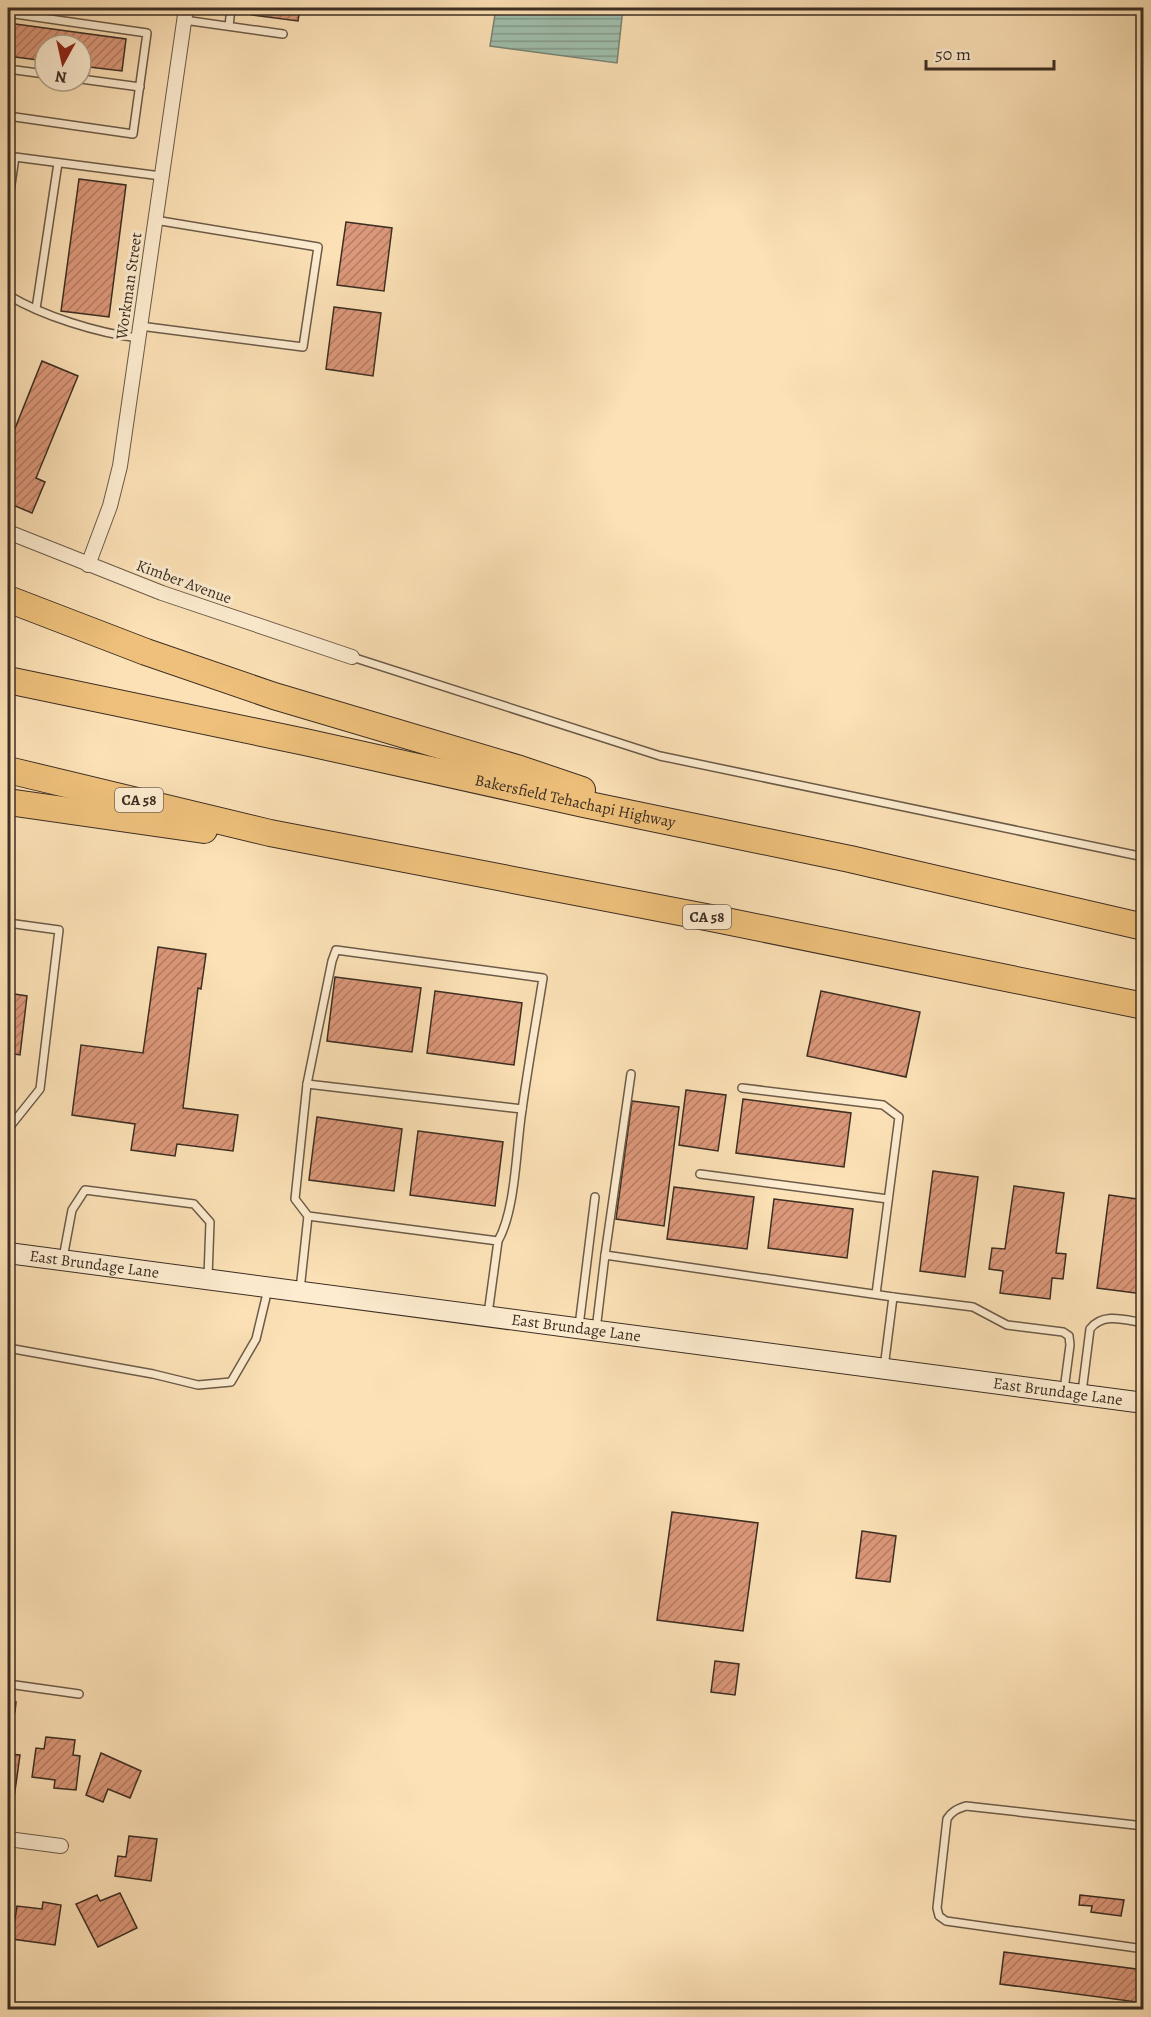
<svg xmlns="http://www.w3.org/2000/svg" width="1151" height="2017" viewBox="0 0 1151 2017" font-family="Alegreya,serif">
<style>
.water{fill:url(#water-rules);stroke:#778475;stroke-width:1.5}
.building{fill:url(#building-hatch);stroke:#3c2e23;stroke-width:1.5}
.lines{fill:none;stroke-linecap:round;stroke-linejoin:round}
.lane-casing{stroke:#6c5b48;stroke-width:10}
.street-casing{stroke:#6c5b48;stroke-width:16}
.secondary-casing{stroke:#3c2e23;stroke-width:22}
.highway-casing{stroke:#3c2e23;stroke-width:28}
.lane{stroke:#fdecd0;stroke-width:7}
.street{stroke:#fdecd0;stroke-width:14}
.secondary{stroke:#fdecd0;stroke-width:20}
.highway{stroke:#eec07b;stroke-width:26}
.labels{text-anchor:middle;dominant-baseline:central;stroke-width:6;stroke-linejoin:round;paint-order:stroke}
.shield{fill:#fdecd0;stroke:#766757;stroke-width:1.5}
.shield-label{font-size:15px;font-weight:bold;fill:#3c2e23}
.street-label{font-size:16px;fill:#3c2e23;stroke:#fdecd0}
</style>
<defs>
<pattern id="water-rules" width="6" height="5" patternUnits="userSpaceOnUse" patternTransform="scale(1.5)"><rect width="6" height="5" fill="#9fbeac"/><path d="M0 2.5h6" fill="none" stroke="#839b8c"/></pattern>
<pattern id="building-hatch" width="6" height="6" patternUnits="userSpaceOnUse" patternTransform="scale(1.5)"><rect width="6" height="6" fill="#dc987a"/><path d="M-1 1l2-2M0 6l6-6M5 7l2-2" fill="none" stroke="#b47c64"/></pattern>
</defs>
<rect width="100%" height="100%" fill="#fce1b6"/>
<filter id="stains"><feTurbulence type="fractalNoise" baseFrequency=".00333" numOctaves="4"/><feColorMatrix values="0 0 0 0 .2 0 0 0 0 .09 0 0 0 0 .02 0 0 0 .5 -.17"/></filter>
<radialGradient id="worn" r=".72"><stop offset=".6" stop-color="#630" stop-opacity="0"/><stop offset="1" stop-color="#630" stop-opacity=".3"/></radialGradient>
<polygon class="water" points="496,8 623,8 617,63 490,46"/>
<g class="building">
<polygon points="253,8 300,8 298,21 252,15"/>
<polygon points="8,23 126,39 122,71 81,66 81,45 45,45 45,61 8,56"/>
<polygon points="79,179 126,185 109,317 61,311"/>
<polygon points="346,222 392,228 384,291 337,285"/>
<polygon points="334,307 381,313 373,376 326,369"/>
<polygon points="42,361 78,376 36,478 45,482 32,513 8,503 8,446"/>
<polygon points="158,947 206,954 201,989 198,988 183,1108 238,1115 233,1151 177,1144 175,1156 131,1150 135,1124 72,1115 81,1045 143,1053"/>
<polygon points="335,977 421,988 412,1052 327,1041"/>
<polygon points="435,991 522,1003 514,1065 427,1053"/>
<polygon points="821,991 920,1012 906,1077 807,1056"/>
<polygon points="8,993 27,996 20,1055 8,1053"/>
<polygon points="686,1090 726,1095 718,1151 679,1145"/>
<polygon points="743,1099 851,1113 844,1167 736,1153"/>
<polygon points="632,1101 679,1107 664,1226 616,1219"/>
<polygon points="317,1117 402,1129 394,1191 309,1180"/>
<polygon points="418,1131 503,1142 495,1206 410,1195"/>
<polygon points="933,1171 978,1177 965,1277 920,1271"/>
<polygon points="1014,1186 1064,1193 1056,1253 1066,1254 1063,1279 1052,1278 1050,1299 1000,1293 1003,1271 989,1269 992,1248 1005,1249"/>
<polygon points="674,1187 754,1197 747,1249 667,1239"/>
<polygon points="1109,1195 1144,1200 1143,1294 1097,1288"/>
<polygon points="774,1199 853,1209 847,1258 768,1248"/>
<polygon points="672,1512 758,1523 743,1631 657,1620"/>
<polygon points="862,1531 896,1536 890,1582 856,1578"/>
<polygon points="715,1661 739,1664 735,1695 711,1692"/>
<polygon points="8,1701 16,1702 15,1712 8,1711"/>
<polygon points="46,1737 75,1740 73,1755 80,1756 76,1790 54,1788 55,1780 32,1777 36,1748 44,1749"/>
<polygon points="101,1753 141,1771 130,1798 108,1789 103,1802 86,1795"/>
<polygon points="8,1754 20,1755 14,1798 8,1797"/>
<polygon points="129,1836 157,1839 151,1881 115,1876 118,1856 126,1857"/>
<polygon points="120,1893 137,1928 98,1947 76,1904 97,1895 100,1901"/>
<polygon points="1080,1895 1124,1900 1121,1916 1091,1912 1092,1906 1079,1905"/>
<polygon points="43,1902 61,1905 55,1945 12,1939 17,1906 42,1909"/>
<polygon points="1140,1924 1144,1925 1144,1942 1137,1941"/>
<polygon points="1004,1952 1144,1970 1144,2003 1000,1984"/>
</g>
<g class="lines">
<g class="lane-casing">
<g id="lane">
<polyline points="8,13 147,33 133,134 8,116"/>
<polyline points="184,20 283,34"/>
<polyline points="229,26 231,8"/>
<polyline points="8,69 45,74"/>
<polyline points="81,79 140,87"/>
<polyline points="8,205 15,157 161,176"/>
<path d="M8,295C42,316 98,333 138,338"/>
<polyline points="36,309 58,163"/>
<polyline points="140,326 303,347 318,247 155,220"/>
<polyline points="352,657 660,756 1144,857"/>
<polyline points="8,923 59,930 40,1089 8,1129"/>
<polyline points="307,1084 522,1109"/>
<polyline points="742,1088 883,1105 899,1117 876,1294"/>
<polyline points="700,1174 888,1199"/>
<polyline points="605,1255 631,1074"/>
<polyline points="63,1258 72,1210 85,1190 194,1204 210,1222 208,1277"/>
<polyline points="300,1290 308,1216"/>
<path d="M488,1314L498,1241C516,1209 516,1148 522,1110C528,1066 536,1022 543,978L336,950L332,961L307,1084L295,1199L308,1216L498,1241"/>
<polyline points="579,1326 595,1197"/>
<polyline points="596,1330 605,1255 893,1297"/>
<polyline points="8,1348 153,1374 198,1385 231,1382 256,1339 268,1289"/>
<polyline points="884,1368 893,1297 973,1307 1007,1325 1063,1332 1069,1336 1070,1345 1064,1390"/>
<path d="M1082,1392L1090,1329C1103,1312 1125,1320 1144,1323"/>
<polyline points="8,1684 79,1694"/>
<path d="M1144,1826L966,1806C957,1809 952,1811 947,1819L937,1908L939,1916L946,1921L1144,1949"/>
</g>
</g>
<g class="street-casing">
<g id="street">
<polyline points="8,532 162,593 352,657"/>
<polyline points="88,565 110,506 120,466 186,8"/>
<polyline points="8,1839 61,1846"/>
</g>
</g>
<g class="secondary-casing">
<g id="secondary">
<path id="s1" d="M8,1253L1144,1403"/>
</g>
</g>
<g class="highway-casing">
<g id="highway">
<polyline points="8,599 146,652 274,696 520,769 582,790"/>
<path id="s2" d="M8,680L305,742L584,804L850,859L1144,927"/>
<polyline points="8,770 270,833 716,919 1144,1006"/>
<polyline points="8,802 204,830"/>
</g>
</g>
<use href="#lane" class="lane"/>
<use href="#street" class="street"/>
<use href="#secondary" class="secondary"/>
<use href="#highway" class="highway"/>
</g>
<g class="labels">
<g class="shield">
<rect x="115" y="788" width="48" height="24" rx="4.5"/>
<rect x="683" y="905" width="48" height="24" rx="4.5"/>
</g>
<g class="shield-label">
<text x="139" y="800">CA 58</text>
<text x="707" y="917">CA 58</text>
</g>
<g class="street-label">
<text transform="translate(129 286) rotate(-82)">Workman Street</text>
<text transform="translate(184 582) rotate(20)">Kimber Avenue</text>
<text stroke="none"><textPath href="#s2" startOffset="580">Bakersfield Tehachapi Highway</textPath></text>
<text stroke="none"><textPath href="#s1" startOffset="87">East Brundage Lane</textPath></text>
<text stroke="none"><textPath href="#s1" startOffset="573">East Brundage Lane</textPath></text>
<text stroke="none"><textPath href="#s1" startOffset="1059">East Brundage Lane</textPath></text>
</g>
</g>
<rect width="1151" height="2017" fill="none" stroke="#fce1b6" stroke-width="30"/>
<rect x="9" y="9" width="1133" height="1999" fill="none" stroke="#3c2e23" stroke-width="3"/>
<rect x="15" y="15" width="1121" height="1987" fill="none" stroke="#3c2e23" stroke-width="1.5"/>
<g transform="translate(63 63) rotate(188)"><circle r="28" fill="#fdecd0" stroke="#b0a08b" stroke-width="1.5"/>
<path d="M0-4.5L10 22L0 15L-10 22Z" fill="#8f2418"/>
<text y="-9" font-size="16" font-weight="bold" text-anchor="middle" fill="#3c2e23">N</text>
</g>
<path d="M926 60v9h128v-9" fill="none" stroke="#3c2e23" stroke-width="3"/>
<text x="935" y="60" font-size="18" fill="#3c2e23" stroke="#fdecd0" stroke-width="4.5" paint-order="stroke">50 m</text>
<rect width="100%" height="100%" filter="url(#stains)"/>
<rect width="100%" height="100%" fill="url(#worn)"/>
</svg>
